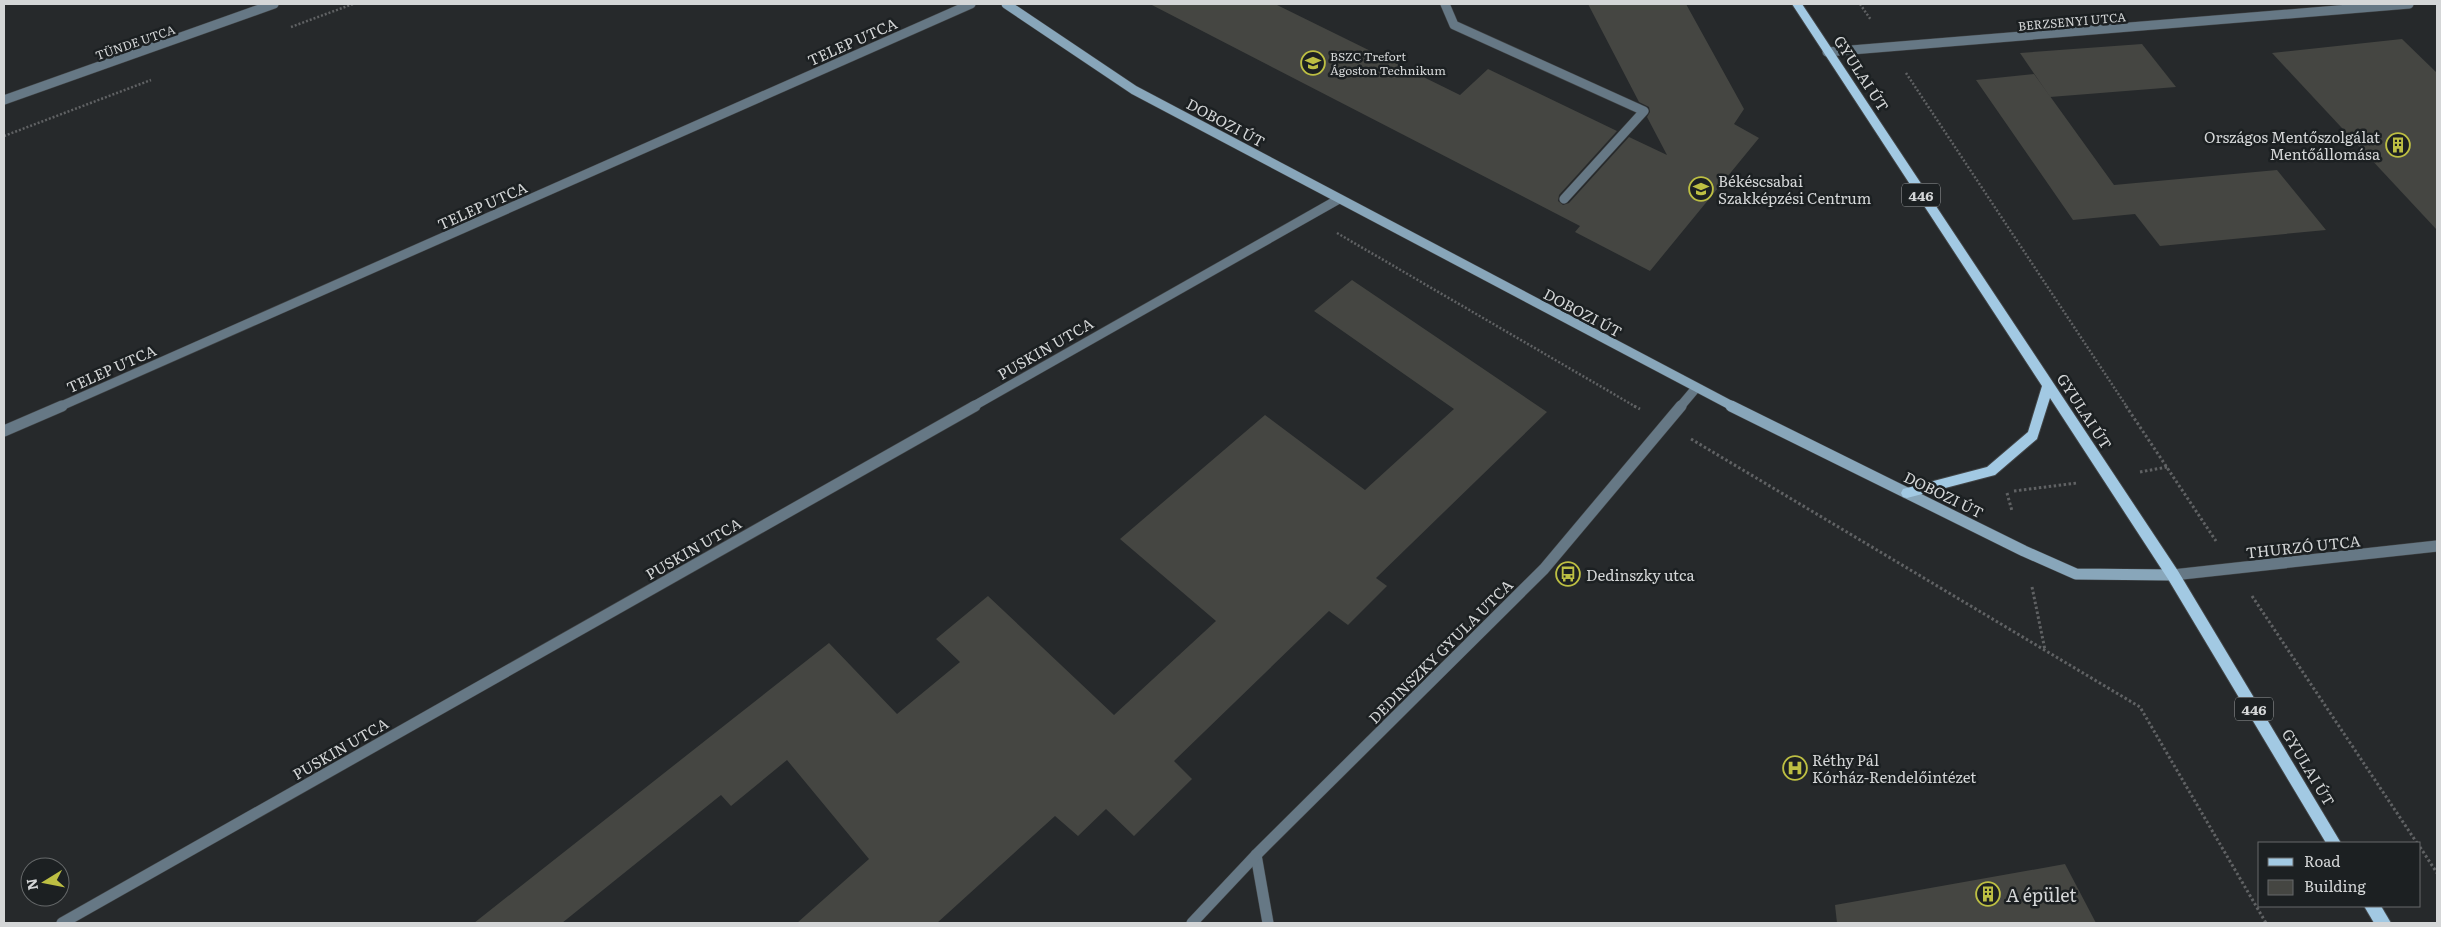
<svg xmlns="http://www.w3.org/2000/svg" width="2441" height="927" viewBox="0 0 2441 927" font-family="Literata,serif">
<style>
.building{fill:#454642}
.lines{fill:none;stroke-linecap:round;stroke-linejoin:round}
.service-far1-casing{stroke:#424547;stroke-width:10}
.service-casing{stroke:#424547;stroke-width:12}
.minor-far1-casing{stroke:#424547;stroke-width:10}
.minor-casing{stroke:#424547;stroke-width:12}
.secondary-far1-casing{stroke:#424547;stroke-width:10}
.secondary-casing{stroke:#424547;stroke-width:12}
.primary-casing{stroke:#424547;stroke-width:2}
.path-far1{stroke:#606264;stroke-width:2.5;stroke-dasharray:2 2;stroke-linecap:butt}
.path{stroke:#606264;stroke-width:3;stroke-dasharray:2.5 2.5;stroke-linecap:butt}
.service-far1{stroke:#667885;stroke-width:9}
.service{stroke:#667885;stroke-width:11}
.minor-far1{stroke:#667885;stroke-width:9}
.minor{stroke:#667885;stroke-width:11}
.secondary-far1{stroke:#88a6ba;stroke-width:9}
.secondary{stroke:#88a6ba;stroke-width:11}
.primary{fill:#a2c9e3;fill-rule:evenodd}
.labels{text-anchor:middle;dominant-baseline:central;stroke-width:5;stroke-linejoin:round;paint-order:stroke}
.far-street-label{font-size:12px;fill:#d4d6d7;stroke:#1c2022}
.far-poi-label{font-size:12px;fill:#d4d6d7;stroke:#1c2022;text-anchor:start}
.shield{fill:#1c2022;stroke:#9d9fa1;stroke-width:1}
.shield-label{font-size:14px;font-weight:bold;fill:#d4d6d7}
.street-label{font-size:15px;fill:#d4d6d7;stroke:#1c2022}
.poi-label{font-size:15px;fill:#d4d6d7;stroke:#1c2022;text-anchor:start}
.near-poi-label{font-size:18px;fill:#d4d6d7;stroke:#1c2022;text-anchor:start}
</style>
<rect width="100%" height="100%" fill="#26292b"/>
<g class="building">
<polygon points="1150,4 1275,4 1460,95 1488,69 1617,131 1559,195 1558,201 1563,205 1569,203 1629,137 1667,155 1647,117 1650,112 1649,107 1639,102 1588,4 1686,4 1744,109 1734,124 1759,138 1650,271 1575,232 1580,226"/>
<polygon points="2402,39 2437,73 2437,230 2272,53"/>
<polygon points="2142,44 2176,87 2050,97 2020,53"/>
<polygon points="2034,74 2114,185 2277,170 2326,230 2160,246 2135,214 2073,220 1976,80"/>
<polygon points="1352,280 1547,412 1376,578 1387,586 1348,625 1329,611 1174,761 1192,779 1134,836 1106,809 1078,836 1055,816 937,923 797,923 869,859 787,760 731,806 721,795 562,923 474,923 829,643 897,714 960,662 936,639 988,596 1114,715 1216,621 1120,539 1265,415 1365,490 1454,409 1314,311"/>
<polygon points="2065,864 2096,923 1837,923 1835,905"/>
</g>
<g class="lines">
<g class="service-far1-casing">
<polyline id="service-far1" points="1445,4 1454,25 1644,111 1564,199"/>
</g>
<g class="service-casing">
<polyline id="service" points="1256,855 1268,923"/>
</g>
<g class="minor-far1-casing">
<g id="minor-far1">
<polyline points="1827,52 2409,4"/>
<polyline points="4,100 274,4"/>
<polyline points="59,407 971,4"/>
<polyline points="972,407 1339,199"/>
<polyline points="1680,407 1696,388"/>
</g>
</g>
<g class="minor-casing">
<g id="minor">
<polyline points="4,431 62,406"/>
<polyline points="2173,575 2437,546"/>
<polyline points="62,923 975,406"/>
<polyline points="1192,923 1256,855 1544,569 1681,406"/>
</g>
</g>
<g class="secondary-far1-casing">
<polyline id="secondary-far1" points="1006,4 1134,90 1734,407"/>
</g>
<g class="secondary-casing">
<polyline id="secondary" points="1731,406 2024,551 2076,574 2173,575"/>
</g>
<g class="primary-casing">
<g id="primary">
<polygon points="1792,4 1802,4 2178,571 2341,843 2326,843 2168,579 2050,398 2037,439 1995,475 1907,498 1903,497 1901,493 1903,489 1987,467 2028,432 2042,386"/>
<polygon points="2364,906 2381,906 2391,923 2374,923"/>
</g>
</g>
<g class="path-far1">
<polyline points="1860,4 1871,20"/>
<polyline points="291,27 353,4"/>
<polyline points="1906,73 2127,407"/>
<polyline points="4,136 151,80"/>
<polyline points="1337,233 1636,407"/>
</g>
<g class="path">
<polyline points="1634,406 1640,409"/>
<polyline points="2126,406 2216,541"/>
<polyline points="1691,439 2140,707 2266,923"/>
<polyline points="2140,472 2167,467"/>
<polyline points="2014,491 2077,483"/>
<polyline points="2007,493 2012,511"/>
<polyline points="2032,587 2045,650"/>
<polyline points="2252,596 2417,843"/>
<polyline points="2420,847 2437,873"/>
</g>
<use href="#service-far1" class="service-far1"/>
<use href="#service" class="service"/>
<use href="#minor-far1" class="minor-far1"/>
<use href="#minor" class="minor"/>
<use href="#secondary-far1" class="secondary-far1"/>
<use href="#secondary" class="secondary"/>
<use href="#primary" class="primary"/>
</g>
<defs>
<g id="school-ring" transform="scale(1.25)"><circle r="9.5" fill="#1c2022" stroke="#bdbf43" stroke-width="1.5"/><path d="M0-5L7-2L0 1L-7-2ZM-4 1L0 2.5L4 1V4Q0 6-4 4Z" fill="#bdbf43"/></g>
<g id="building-ring" transform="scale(1.25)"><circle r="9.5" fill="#1c2022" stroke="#bdbf43" stroke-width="1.5"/><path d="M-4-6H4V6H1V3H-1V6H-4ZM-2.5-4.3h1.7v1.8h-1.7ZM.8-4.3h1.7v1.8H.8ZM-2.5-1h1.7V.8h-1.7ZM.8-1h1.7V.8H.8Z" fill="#bdbf43"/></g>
<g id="bus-ring" transform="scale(1.25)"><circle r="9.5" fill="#1c2022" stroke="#bdbf43" stroke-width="1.5"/><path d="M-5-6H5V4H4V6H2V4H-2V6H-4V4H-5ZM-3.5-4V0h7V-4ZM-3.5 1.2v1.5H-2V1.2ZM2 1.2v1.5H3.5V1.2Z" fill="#bdbf43"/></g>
<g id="hospital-ring" transform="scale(1.25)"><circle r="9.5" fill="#1c2022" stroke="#bdbf43" stroke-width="1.5"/><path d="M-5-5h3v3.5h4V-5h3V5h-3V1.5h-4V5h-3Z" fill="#bdbf43"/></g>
</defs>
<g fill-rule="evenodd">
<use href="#school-ring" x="1313" y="63"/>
<use href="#building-ring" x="2398" y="145"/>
<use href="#school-ring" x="1701" y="189"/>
<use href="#bus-ring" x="1568" y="574"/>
<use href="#hospital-ring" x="1795" y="768"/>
<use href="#building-ring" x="1988" y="894"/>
</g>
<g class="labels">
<g class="far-street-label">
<text transform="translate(2072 21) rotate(-5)">BERZSENYI UTCA</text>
<text transform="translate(135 42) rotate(-19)">TÜNDE UTCA</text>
</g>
<g class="far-poi-label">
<text x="1330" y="56">BSZC Trefort<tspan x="1330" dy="14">Ágoston Technikum</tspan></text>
</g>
<g class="shield">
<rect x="1902" y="183.5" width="38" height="23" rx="4"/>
<rect x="2235" y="697.5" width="38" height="23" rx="4"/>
</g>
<g class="shield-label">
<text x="1921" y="195">446</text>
<text x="2254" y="709">446</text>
</g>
<g class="street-label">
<text transform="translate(852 41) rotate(-24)">TELEP UTCA</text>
<text transform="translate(1862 73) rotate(57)">GYULAI ÚT</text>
<text transform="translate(1226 122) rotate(28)">DOBOZI ÚT</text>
<text transform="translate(482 205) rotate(-24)">TELEP UTCA</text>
<text transform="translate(1583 312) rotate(28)">DOBOZI ÚT</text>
<text transform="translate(1045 348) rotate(-30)">PUSKIN UTCA</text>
<text transform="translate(111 368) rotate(-24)">TELEP UTCA</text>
<text transform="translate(2085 411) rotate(57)">GYULAI ÚT</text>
<text transform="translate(1944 494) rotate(26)">DOBOZI ÚT</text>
<text transform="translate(2303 546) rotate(-6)">THURZÓ UTCA</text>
<text transform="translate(693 548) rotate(-30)">PUSKIN UTCA</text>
<text transform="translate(1440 651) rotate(-45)">DEDINSZKY GYULA UTCA</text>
<text transform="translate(340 748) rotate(-30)">PUSKIN UTCA</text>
<text transform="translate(2309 767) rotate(59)">GYULAI ÚT</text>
</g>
<g class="poi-label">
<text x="2380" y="136" text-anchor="end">Országos Mentőszolgálat<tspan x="2380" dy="17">Mentőállomása</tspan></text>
<text x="1718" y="180">Békéscsabai<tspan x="1718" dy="17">Szakképzési Centrum</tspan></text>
<text x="1586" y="574">Dedinszky utca</text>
<text x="1812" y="759">Réthy Pál<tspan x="1812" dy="17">Kórház-Rendelőintézet</tspan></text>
</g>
<g class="near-poi-label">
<text x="2006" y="894">A épület</text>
</g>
</g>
<rect width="2441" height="927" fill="none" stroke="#d4d6d7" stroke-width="10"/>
<rect x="2258" y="842" width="162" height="65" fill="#1c2022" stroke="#66696a"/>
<rect x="2268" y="858" width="25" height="8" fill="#a2c9e3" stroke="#66696a"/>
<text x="2304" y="867" font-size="15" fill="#d4d6d7">Road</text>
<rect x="2268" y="880" width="25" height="15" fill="#454642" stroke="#66696a"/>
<text x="2304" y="892" font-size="15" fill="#d4d6d7">Building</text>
<g transform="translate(45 882) rotate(260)"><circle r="24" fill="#1c2022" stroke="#66696a"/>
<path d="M0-4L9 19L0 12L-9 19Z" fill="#bdbf43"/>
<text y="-8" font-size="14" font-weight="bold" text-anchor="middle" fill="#d4d6d7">N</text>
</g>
</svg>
